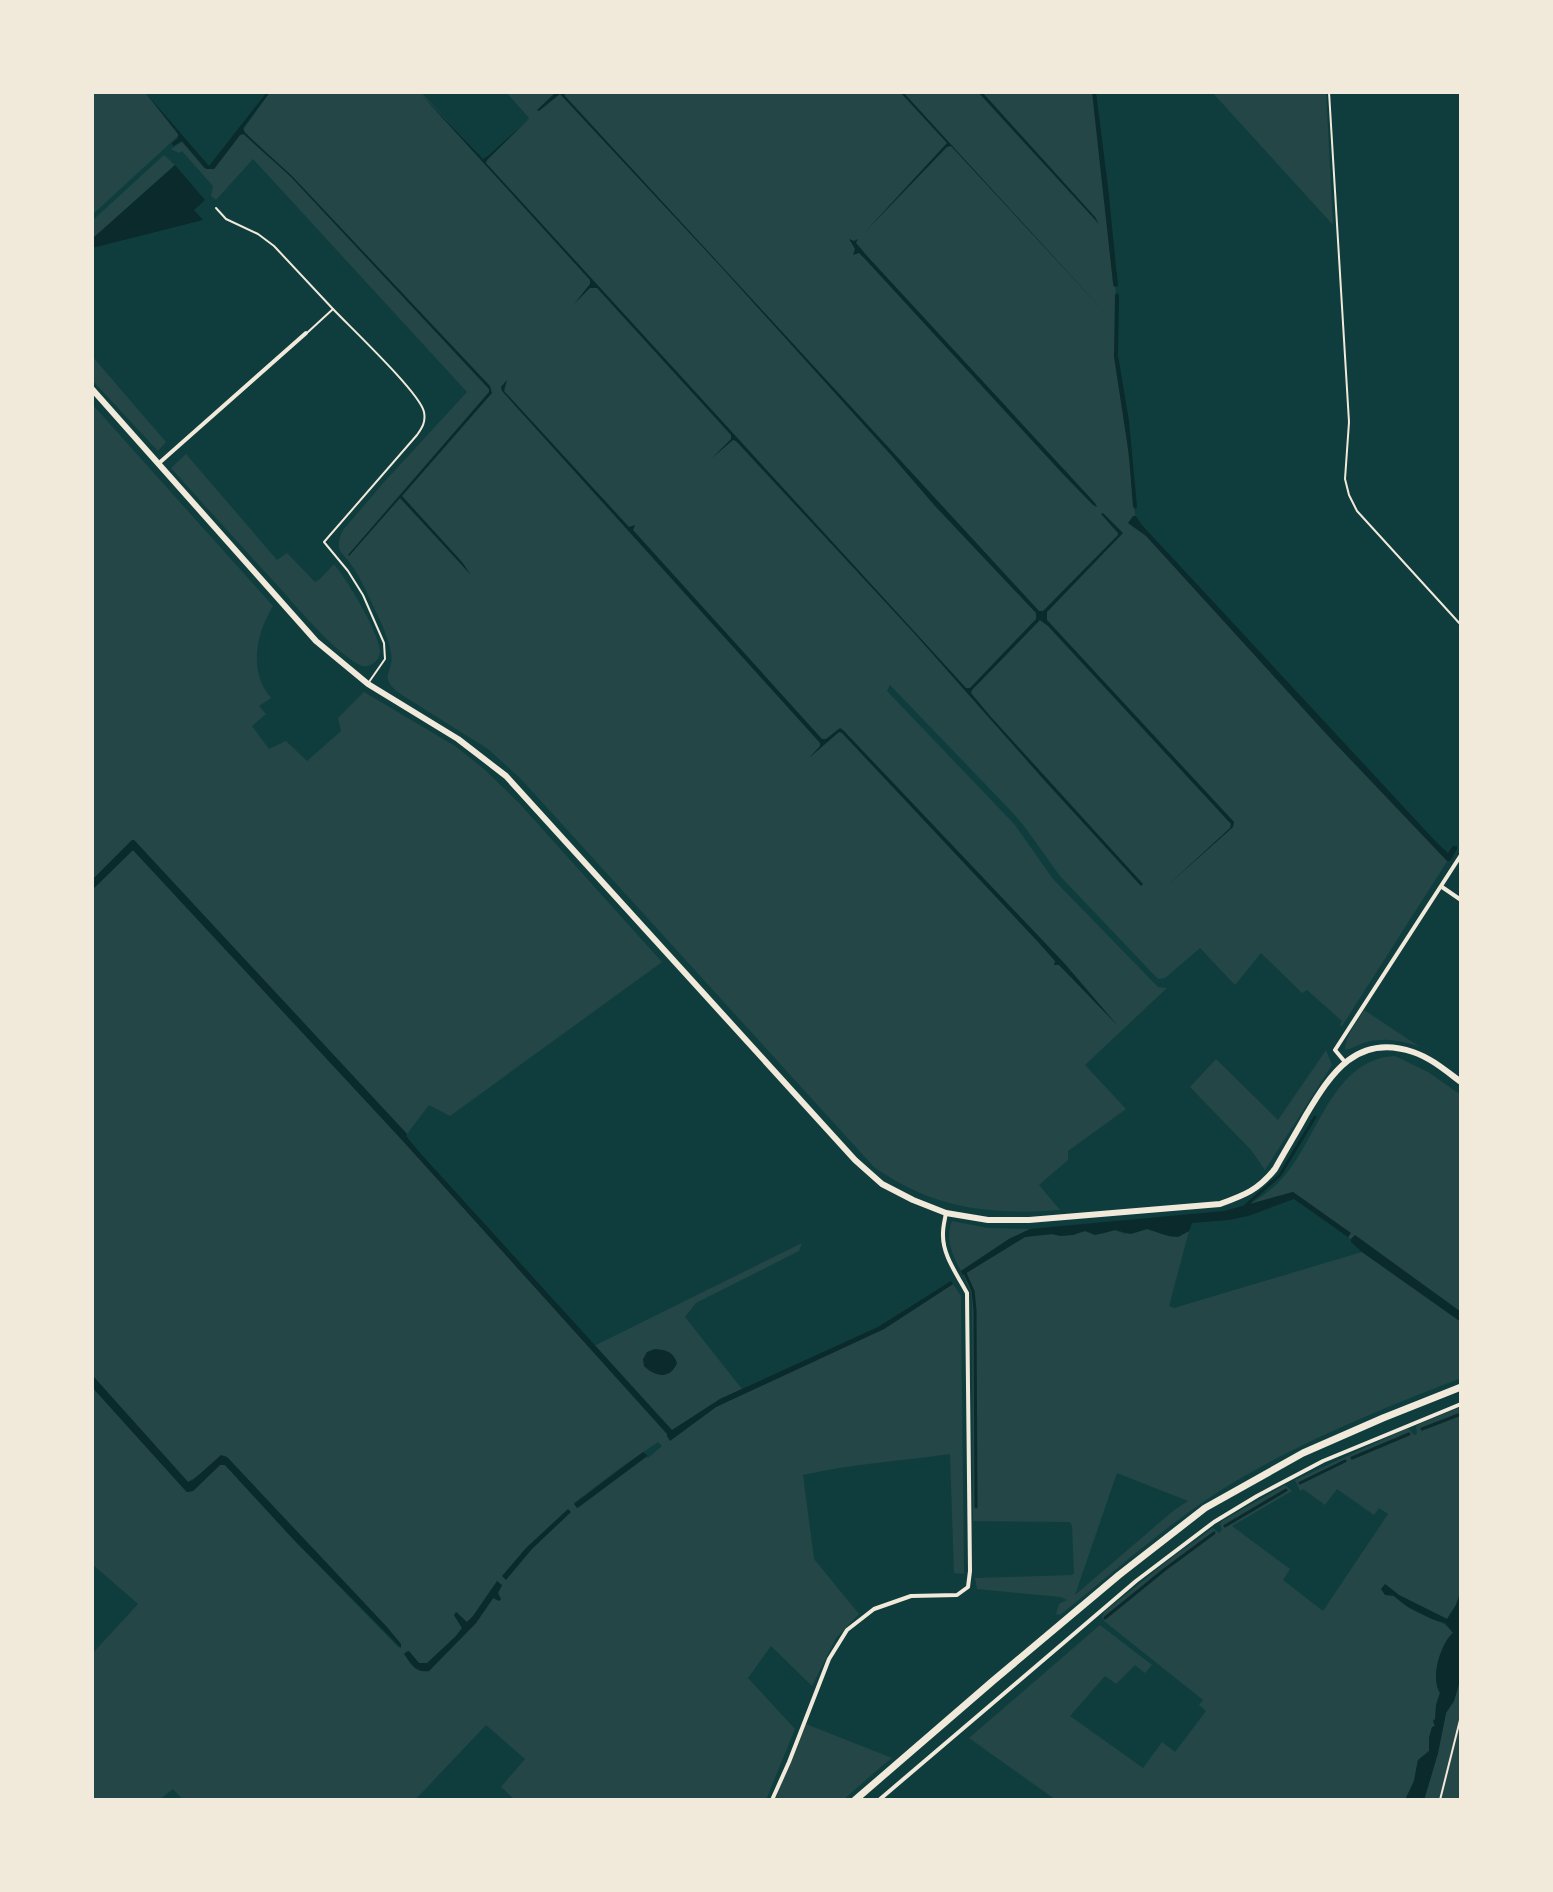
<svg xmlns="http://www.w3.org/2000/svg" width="1553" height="1892" viewBox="0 0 1553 1892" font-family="Manrope,sans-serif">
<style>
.green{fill:#244646;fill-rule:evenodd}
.water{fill:#0a2a2b}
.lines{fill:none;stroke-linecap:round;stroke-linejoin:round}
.stream{stroke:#0a2a2b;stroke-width:3}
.path{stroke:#f1e9da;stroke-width:2}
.service{stroke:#f1e9da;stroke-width:2}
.minor{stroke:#f1e9da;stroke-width:4}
.secondary{stroke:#f1e9da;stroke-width:6}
.primary{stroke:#f1e9da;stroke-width:7}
</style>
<rect width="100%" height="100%" fill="#0f3d3e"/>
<g class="green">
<polygon points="92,92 145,92 179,135 92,215"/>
<path d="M270,92H421L484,161L529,118L506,92H1093L1115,278L1117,326L1116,363L1122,394L1136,524L1448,860L1342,1026L1340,1025L1342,1021L1307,990L1302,993L1261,953L1235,985L1200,948L1165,978L1158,979L1060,876L1024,826L1013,813L890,685L887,691L1015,825L1053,879L1158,987L1167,988L1085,1065L1126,1109L1068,1151V1160L1039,1185L1060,1210C988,1215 934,1209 874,1167L520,778L488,749L402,695C375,676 395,674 391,653C389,641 384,629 379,618C370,600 362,579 350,563C347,558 341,554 339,548C338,541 340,536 343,530L386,480L467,392L253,159L216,200L211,196L213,186L182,151L179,153L171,149L182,142L204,168L214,169L240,135L243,134L274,162L243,130Z"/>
<polygon points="1212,92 1326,92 1333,225"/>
<polygon points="164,155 175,165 92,239 92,221"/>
<polygon points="92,356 166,442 158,451 92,380"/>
<path d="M92,404L273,606C256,634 248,671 271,698L259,706L266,714L252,726L269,749L286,741L307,761L341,731L338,718L364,692L455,746L484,769L519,803L662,962L450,1116L429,1105L407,1134L134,840H132L92,880Z"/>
<path d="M186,454L277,560L287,553L315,582L320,579L334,564C347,580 378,630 380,651C380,657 376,663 370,665C364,668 359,665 353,661C325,641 302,613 279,587C243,548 207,508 171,468Z"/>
<path d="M133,850L402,1140L668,1434L694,1423L716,1407L738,1396L884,1329L953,1284L961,1296V1306L964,1574L954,1573L950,1454C901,1461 852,1464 803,1475L814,1559L859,1614L836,1638L812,1686L771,1646L748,1678L795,1729L766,1800H515L501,1787L525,1759L486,1725L415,1800H183L173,1789L159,1800H92V1654L138,1604L92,1564V1387L187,1492L193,1491L220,1465H225L294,1540L399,1648L401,1644L227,1457L188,1482L92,1375V890ZM658,1442L662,1446L648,1458L646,1457L578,1508L574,1503L620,1468ZM497,1582L502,1586L476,1623L429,1671L405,1654L409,1652L419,1663L427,1664L456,1636L462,1628L454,1615L457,1612L466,1623L473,1616Z"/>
<path d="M1364,1010L1420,1047C1401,1040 1382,1037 1363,1043C1356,1046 1351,1049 1345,1050C1345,1036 1357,1022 1364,1010Z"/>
<polygon points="1326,1050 1332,1065 1265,1170 1251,1150 1190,1087 1216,1059 1278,1120"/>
<path d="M1395,1056L1428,1072L1461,1095V1312L1355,1236L1351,1239L1348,1237L1350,1233L1293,1192L1244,1207C1264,1197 1279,1184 1292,1166C1321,1126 1337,1059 1395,1056Z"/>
<path d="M952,1221L988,1228L1030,1229L1009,1239L961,1271C952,1254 945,1240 952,1221Z"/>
<path d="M1147,1229C1166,1234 1171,1242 1189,1231L1169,1306L1174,1308L1362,1252L1461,1322V1378C1384,1408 1306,1439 1234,1482C1174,1518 1115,1571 1060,1615L1056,1614L1059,1604L1067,1600L1061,1597L977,1589L975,1578L1072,1575L1074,1573L1072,1526L1070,1522L973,1521L972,1304L971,1292L963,1275L1025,1237L1085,1231L1102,1234L1115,1230L1125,1234ZM1117,1473L1188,1501L1173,1511L1075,1595Z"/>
<polygon points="802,1243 799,1251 696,1303 685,1317 742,1389 720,1399 672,1431 594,1346"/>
<path d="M1461,1407V1590L1456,1605L1447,1619L1399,1595L1385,1584C1396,1603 1412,1610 1432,1619C1443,1624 1445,1622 1453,1633C1441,1643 1430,1678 1440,1693C1434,1705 1437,1716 1434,1725L1436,1727H1432L1429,1738V1751L1418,1760L1414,1781L1405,1800H1056L969,1738L1100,1625L1152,1665L1145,1673L1135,1665L1116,1684L1105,1676L1070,1716L1143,1768L1162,1742L1175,1752L1206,1711L1199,1705L1203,1700L1104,1621L1102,1617L1104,1612L1175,1555L1210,1530L1213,1528L1219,1533L1222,1530L1220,1524L1222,1521L1285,1485L1292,1491L1232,1526L1290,1569L1283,1580L1323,1611L1388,1514L1379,1508L1374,1515L1337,1489L1325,1505L1303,1489L1300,1491L1295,1480L1408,1428L1414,1435L1417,1434L1416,1426L1419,1424Z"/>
<polygon points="1461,1677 1461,1800 1424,1800 1438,1753 1446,1713 1454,1701"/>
<polygon points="806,1724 892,1758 883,1765 843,1800 775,1800"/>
</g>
<g class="water">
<polygon points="145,92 209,166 267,92 270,92 243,128 245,133 292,176 490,386 492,393 402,496 462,562 471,575 400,498 349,556 348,555 489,392 489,389 291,177 244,134 240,135 214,169 206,169 182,141 173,146 172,143 178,138 178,134"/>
<polygon points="419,92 483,159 488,156 530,118 487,160 486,163 966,688 970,688 1036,619 1036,613 935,506 891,455 723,269 560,94 539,111 537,110 556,92 564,92 565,96 1039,611 1043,611 1048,606 1118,535 1118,533 1101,514 1103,513 1123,533 1047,612 1047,620 1234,822 1233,827 1168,885 1230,828 1231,824 1048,626 1040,620 972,690 971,693 991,717 1143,884 1141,886 1045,781 914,633 736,441 733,440 712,458 731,439 731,435 597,288 590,288 574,304 590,284 590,280"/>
<polygon points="900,92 903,92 1108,316 951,146 947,147 864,233 947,143"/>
<polygon points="978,92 982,92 1095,217 1099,224"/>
<polygon points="1092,92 1096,92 1108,187 1118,286 1114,287 1113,283"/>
<polygon points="175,165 205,200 194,210 203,220 92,248 92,239"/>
<polygon points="849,239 854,241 858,239 856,243 868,257 1095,503 1097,507 1093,505 1062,473 865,259 859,253 853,255 855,249"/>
<polygon points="1117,293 1119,295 1118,355 1129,421 1137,507 1136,509 1133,507 1129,455 1114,357 1115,295"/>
<polygon points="507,380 504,391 629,527 635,525 633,530 822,739 826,739 840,728 844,731 1065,964 1118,1026 1059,965 1054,965 1055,961 1039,943 842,733 839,732 809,758 820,746 820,743 502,391 501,387"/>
<path d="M1133,516H1136L1141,524L1439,845L1448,853L1453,846H1457V849L1450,861H1447L1330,738L1146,536C1140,531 1133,527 1128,523Z"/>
<polygon points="132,840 134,840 407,1134 406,1136 421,1154 672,1430 720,1399 878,1327 951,1281 953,1284 884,1329 716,1407 670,1441 667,1436 667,1434 402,1140 133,850 92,890 92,880"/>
<polygon points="1293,1192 1351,1233 1348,1237 1294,1199 1248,1216 1229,1220 1192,1223 1189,1231 1178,1237 1169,1236 1147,1229 1131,1234 1115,1230 1095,1235 1085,1231 1073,1235 1060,1236 1052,1234 1032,1236 1025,1237 963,1275 961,1271 1009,1239 1030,1229 1224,1211"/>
<polygon points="1355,1235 1461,1312 1461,1322 1362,1252 1351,1242 1351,1239"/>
<path d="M655,1349C667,1350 673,1352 677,1363C670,1380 655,1377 644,1366L643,1359L647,1352Z"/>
<polygon points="92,1375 188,1482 193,1480 221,1455 227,1457 387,1627 401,1644 401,1648 294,1540 225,1465 220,1465 193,1491 187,1492 184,1489 92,1387"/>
<polygon points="643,1452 647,1455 646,1457 577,1508 574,1504"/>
<polygon points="568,1509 571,1512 532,1549 506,1580 502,1576 526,1548"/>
<path d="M497,1581L502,1585L498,1593L501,1599L499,1601L493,1598L476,1623L429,1671C415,1673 411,1664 404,1654L406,1652L409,1651L419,1663H427L456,1636L462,1628L454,1615L456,1612L467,1622L473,1616Z"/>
<path d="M1385,1584L1399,1595L1447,1619L1456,1605L1461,1590V1677L1454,1701L1446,1713L1438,1753L1424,1800H1405L1414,1781L1418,1760L1429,1751V1738L1432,1727L1435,1726L1433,1721L1434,1719L1435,1721L1436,1705L1440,1693C1430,1678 1441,1643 1453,1633L1445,1623L1432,1619L1408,1607L1394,1596L1385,1595L1381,1589Z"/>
</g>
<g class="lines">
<g class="stream">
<polyline points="1244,1207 1280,1175 1315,1117"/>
<polyline points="965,1273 973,1291 975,1310 976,1507"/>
<polyline points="1422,1429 1461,1414"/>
<polyline points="1352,1458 1409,1434"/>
<polyline points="1300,1483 1345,1461"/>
<polyline points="1225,1526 1286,1490"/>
<polyline points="1105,1618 1164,1570 1214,1533"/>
</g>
<g class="path">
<polyline points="1329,92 1349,422 1345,479 1349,495 1357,511 1461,625"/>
<polyline points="1440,1800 1461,1716"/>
</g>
<g class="service">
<polyline points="216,208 226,219 258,234 274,246 333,309 308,332"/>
<path d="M333,309C351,328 420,393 424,412C426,422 422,428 417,435L324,542L348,571L363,595L384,643L385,659L369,682"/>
</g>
<g class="minor">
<polyline points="158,464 306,333"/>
<polyline points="1442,887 1461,900"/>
<polyline points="1345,1062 1335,1050 1461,855"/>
<path d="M772,1800L789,1762L829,1659L847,1630L874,1609L911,1596L957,1595L968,1587L970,1571L967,1293C957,1274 942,1255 943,1233C943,1226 945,1219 946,1213"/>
<polyline points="879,1800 1136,1581 1214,1522 1257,1496 1323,1461 1461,1404"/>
</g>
<path class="secondary" d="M92,389L316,641L368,684L458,739L506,776L855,1160L882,1184L913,1200L946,1213L988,1220H1029L1220,1204C1245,1195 1258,1190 1275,1169C1285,1151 1296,1133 1306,1115C1331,1073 1357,1033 1413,1052C1431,1058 1446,1071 1461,1082"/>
<polyline class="primary" points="855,1800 994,1680 1119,1575 1205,1508 1303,1453 1383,1418 1461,1387"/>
</g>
<rect width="1553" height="1892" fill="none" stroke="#f1e9da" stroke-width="188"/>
</svg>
